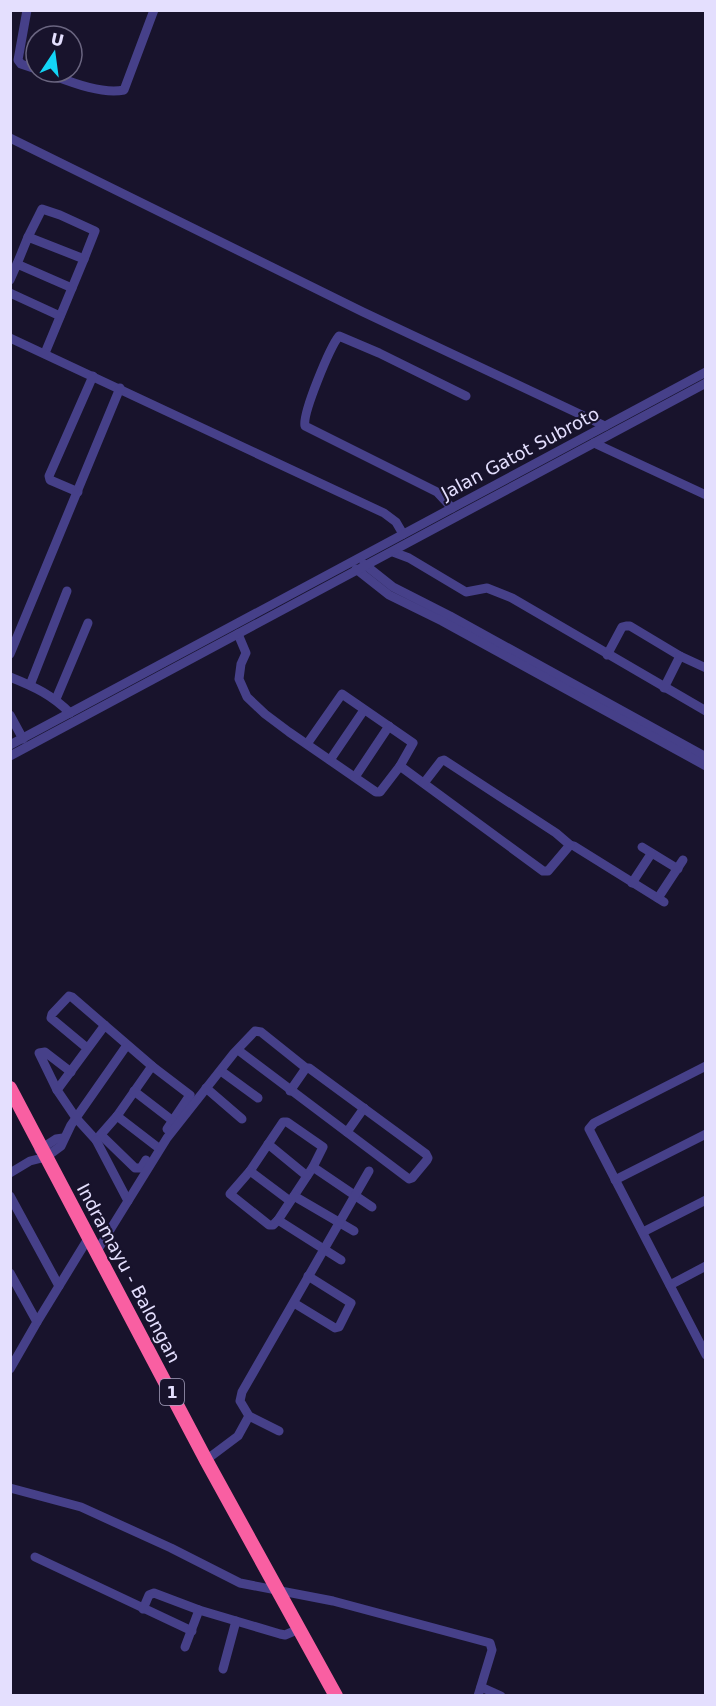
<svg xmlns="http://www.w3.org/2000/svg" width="716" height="1706" viewBox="0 0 716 1706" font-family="'DejaVu Sans',sans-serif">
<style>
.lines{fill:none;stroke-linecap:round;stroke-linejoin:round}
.minor{stroke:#464089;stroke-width:9}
.highway{stroke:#f95fa2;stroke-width:14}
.labels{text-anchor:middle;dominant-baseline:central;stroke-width:4.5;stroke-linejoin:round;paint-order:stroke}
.shield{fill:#18132c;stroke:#a7a2bf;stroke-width:1.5}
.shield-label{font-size:16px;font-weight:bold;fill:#e4dffe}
.street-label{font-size:18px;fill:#e4dffe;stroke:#18132c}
</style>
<rect width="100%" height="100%" fill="#18132c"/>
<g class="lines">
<g class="minor">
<polyline points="27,10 18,60 21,64 36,69"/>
<path d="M44,72C66,80 100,95 124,90L154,10"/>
<polyline points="10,138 363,312 605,426"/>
<polyline points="28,237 42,209 60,215 95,231 84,259"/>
<polyline points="17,264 28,237 84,259 72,288"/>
<polyline points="10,280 17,264 72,288 45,353"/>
<polyline points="10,293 60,316"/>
<polyline points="10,338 384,513 396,522 403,534"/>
<polyline points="594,443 706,495"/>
<polyline points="78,492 50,480 49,476 93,376"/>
<path d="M452,508L437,492L305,426C302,414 330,347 339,336L379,353L466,396"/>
<polyline points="393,552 409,558 466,592 487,588 512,598 706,711"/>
<polyline points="364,564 393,587 450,616 706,757"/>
<polyline points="356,569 389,595 442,621 706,766"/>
<polyline points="238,634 246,653 241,664 239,679 247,697 265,714 289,732 376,792 380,792 400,766 543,871 548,871 570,845 574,846 664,902"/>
<polyline points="10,654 120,388"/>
<polyline points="607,655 622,627 626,626 630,626 680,656 664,688"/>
<polyline points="680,656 706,668"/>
<path d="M10,677C35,687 52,695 70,713"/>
<polyline points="30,685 67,591"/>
<polyline points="56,699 88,623"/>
<polyline points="10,715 23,739"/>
<polyline points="307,744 342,694 413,743 400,766"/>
<polyline points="10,745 706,372"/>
<polyline points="10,756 706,383"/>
<polyline points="330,760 364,710"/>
<polyline points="355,777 389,726"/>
<polyline points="424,783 441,761 444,760 556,833 570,845"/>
<polyline points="642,847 678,869"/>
<polyline points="632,883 651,854"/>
<polyline points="658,898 683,860"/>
<polyline points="87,1048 51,1018 52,1014 69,996 72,997 152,1066 117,1116 96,1140 76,1118 57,1090 105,1025"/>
<polyline points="152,1066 190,1095 167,1129"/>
<polyline points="706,1066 594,1123 589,1129 706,1355"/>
<polyline points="221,1071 258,1098"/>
<polyline points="206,1088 242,1119"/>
<polyline points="57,1090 39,1053 45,1052 71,1072"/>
<polyline points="134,1091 173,1121"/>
<polyline points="290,1091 306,1068"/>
<polyline points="117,1116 156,1146"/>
<polygon points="283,1122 287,1122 323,1147 313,1167 278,1220 273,1225 269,1225 230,1194 250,1171"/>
<polyline points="347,1132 364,1108"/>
<polyline points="101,1135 135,1168 141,1168 146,1160"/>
<polyline points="96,1140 128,1201"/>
<polyline points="268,1144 307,1176"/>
<polyline points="39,1150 56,1139 63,1138"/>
<polyline points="313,1167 372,1207"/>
<polyline points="250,1171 290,1201"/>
<polyline points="10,1173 30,1161 46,1157 61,1146 71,1125 127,1045"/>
<polyline points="615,1180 706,1134"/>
<polyline points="10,1196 59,1286"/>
<polyline points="294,1196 354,1231"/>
<polyline points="278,1220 341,1260"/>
<polyline points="643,1232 706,1200"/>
<polyline points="97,1251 167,1138 234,1053 255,1031 261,1032 306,1068 309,1068 426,1154 428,1158 427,1160 412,1178 409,1179 238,1050"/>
<polyline points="10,1273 37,1322 10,1369"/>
<polyline points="670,1285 706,1266"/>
<polyline points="294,1303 335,1328 339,1327 351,1303 308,1276"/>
<polyline points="37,1322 89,1237"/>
<polyline points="279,1431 249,1416 240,1401 242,1392 369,1171"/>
<polyline points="206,1460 238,1436 249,1416"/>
<polyline points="10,1488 81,1507 171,1548 240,1583 333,1601 490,1643 492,1650 478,1696"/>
<polyline points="35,1557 192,1631"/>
<polyline points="143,1609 149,1595 154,1593 199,1610 280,1634 285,1635 299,1629"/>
<polyline points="185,1647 199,1610"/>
<polyline points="223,1669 236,1621"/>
<polyline points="481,1687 501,1696"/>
</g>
<polyline class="highway" points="10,1088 206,1460 336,1696"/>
</g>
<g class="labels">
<rect class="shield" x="160" y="1379" width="24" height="26" rx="4.5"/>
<g class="shield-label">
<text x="172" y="1392">1</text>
</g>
<g class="street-label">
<text transform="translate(520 453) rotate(-28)">Jalan Gatot Subroto</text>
<text transform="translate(129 1273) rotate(62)">Indramayu - Balongan</text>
</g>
</g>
<rect width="716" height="1706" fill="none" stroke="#e4dffe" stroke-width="24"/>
<g transform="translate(54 54) rotate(13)"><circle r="28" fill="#18132c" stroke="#6a6580" stroke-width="1.5"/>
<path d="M0-4.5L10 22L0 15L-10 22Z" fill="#13d5f6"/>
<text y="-9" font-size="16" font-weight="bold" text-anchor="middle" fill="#e4dffe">U</text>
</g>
</svg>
